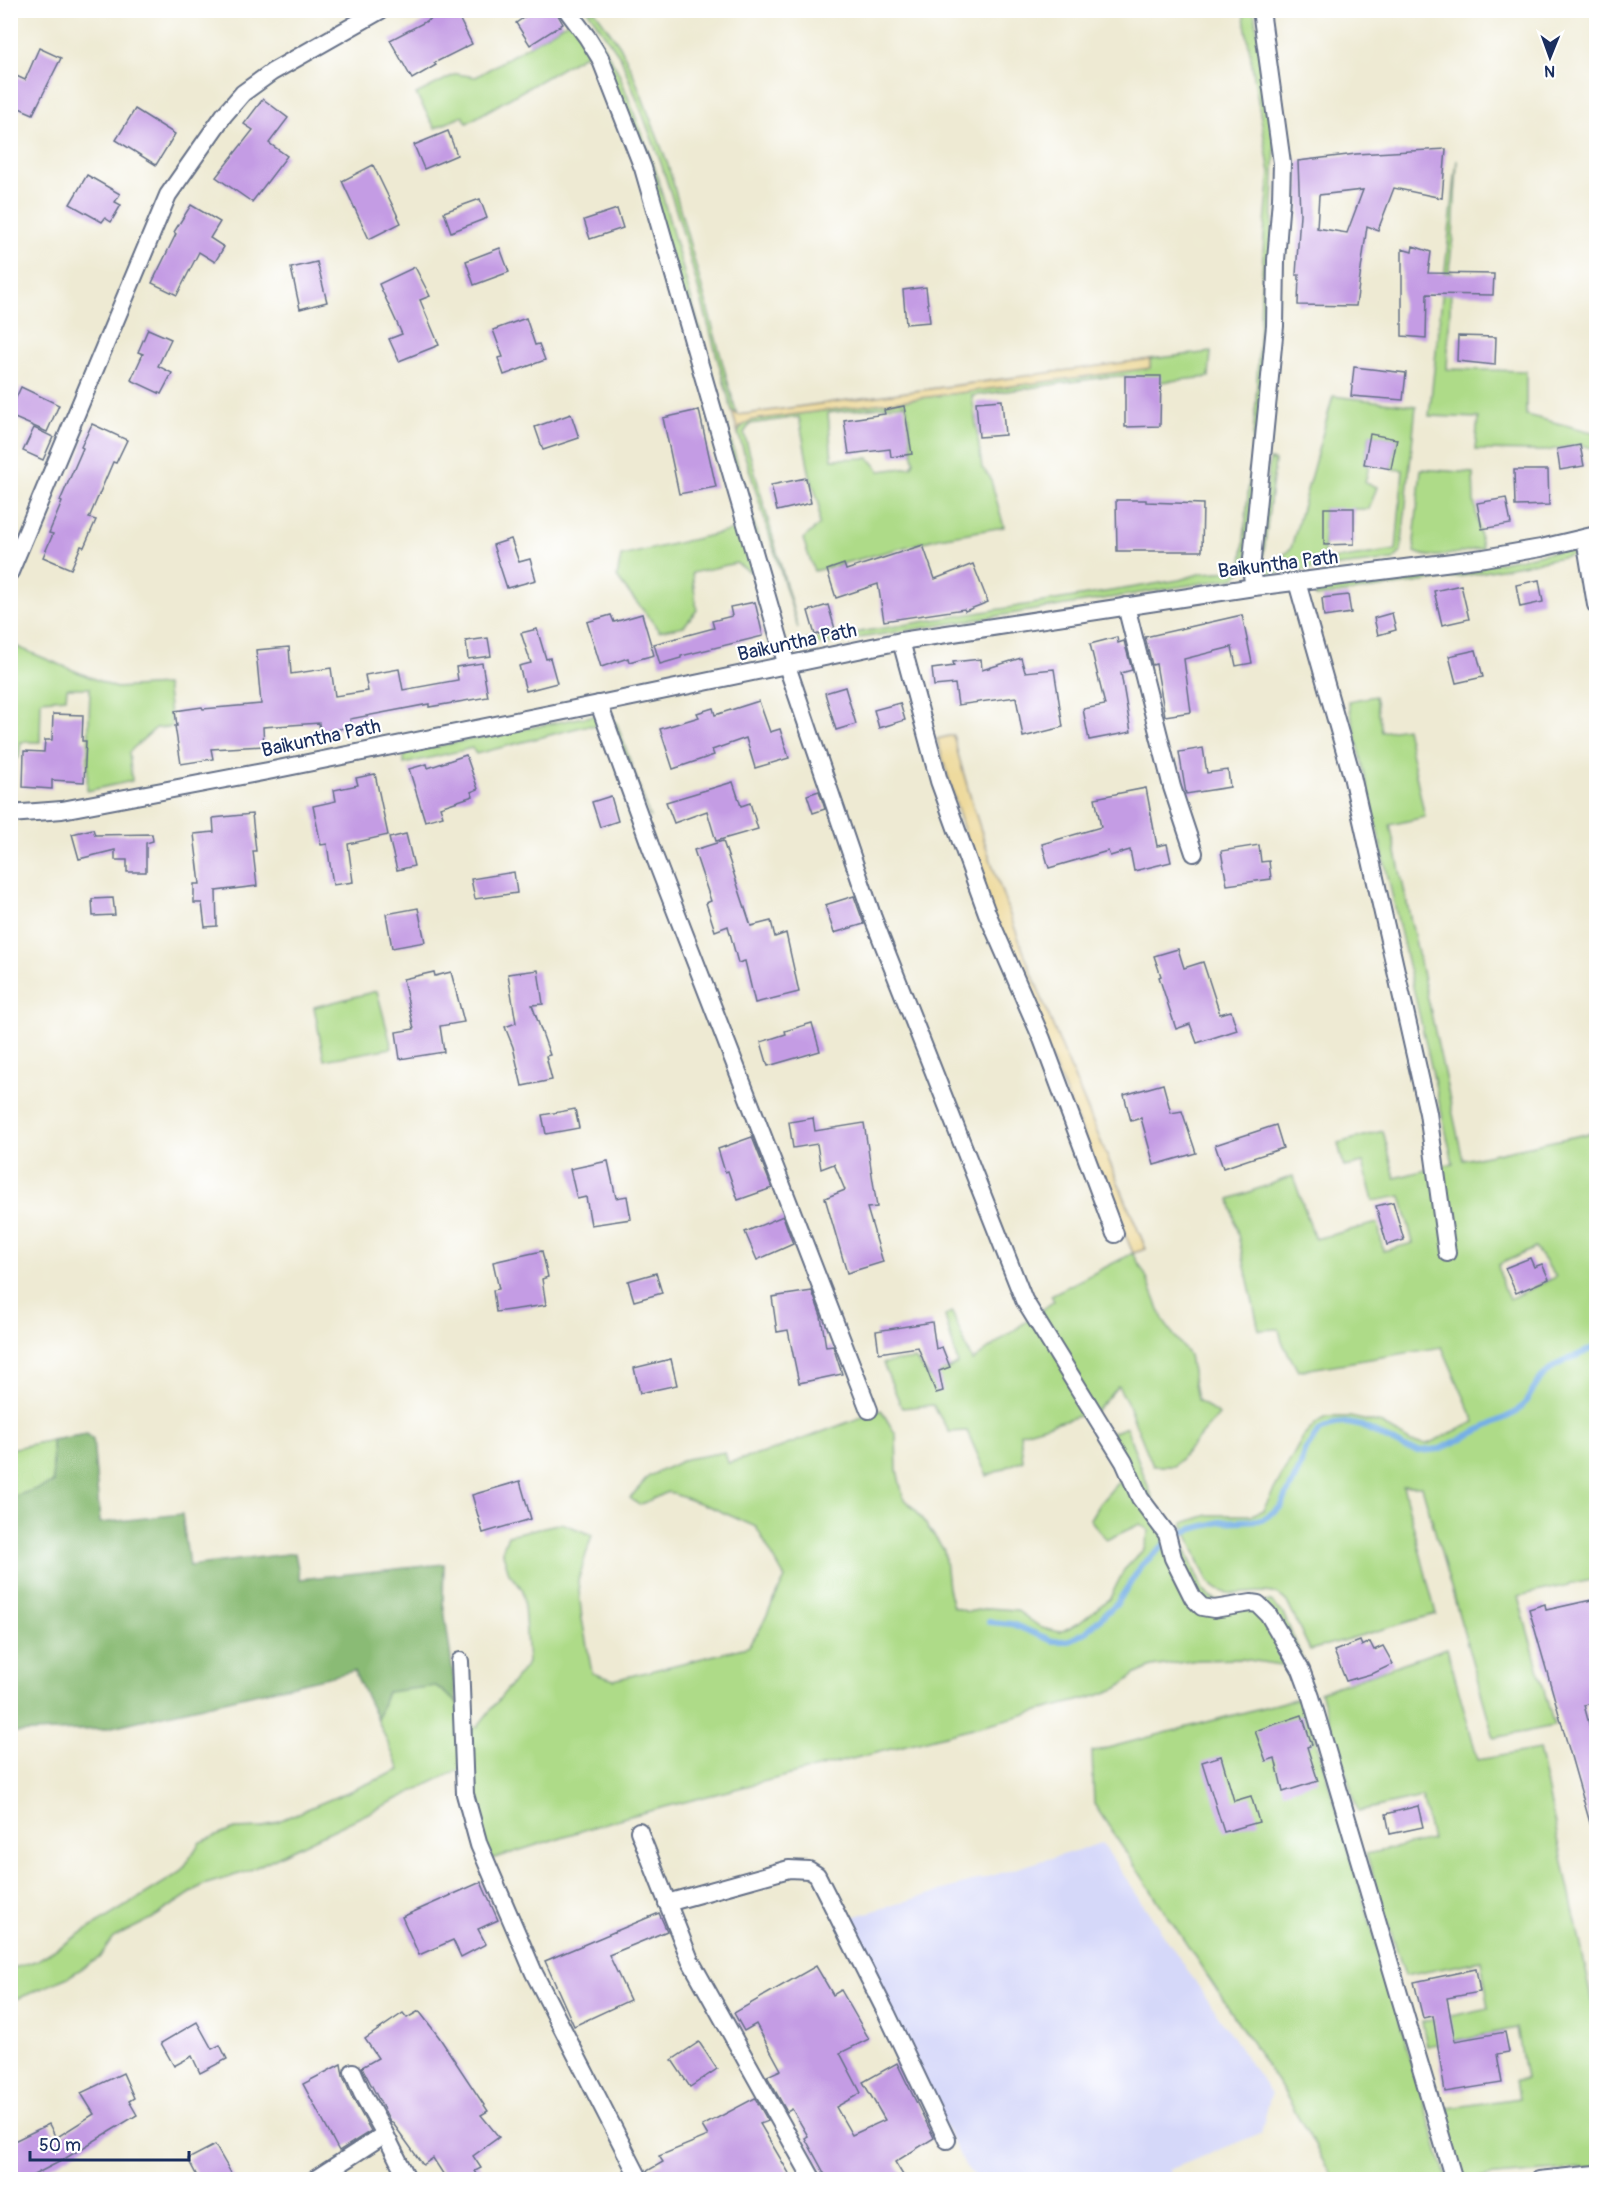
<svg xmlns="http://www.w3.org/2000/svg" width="1607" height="2190" viewBox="0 0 1607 2190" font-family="Pangolin,sans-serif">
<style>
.built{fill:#d5d8f9}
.green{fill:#aedb88;stroke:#648573;stroke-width:1.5;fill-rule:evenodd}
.forest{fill:#8abb74;stroke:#527569;stroke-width:1.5}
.sand{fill:#eeda9e;stroke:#84847e;stroke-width:1.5}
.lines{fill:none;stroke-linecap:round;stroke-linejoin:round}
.stream{stroke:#75afe6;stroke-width:6}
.building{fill:#c49ce4;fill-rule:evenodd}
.minor-casing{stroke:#657087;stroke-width:20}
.minor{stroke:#fff;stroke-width:16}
.labels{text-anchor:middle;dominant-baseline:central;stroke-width:4.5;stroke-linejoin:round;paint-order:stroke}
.street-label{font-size:20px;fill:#1b2f5e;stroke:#fff}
</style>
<rect width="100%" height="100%" fill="#fff"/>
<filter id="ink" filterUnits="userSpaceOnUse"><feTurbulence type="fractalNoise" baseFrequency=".0167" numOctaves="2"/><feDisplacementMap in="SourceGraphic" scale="12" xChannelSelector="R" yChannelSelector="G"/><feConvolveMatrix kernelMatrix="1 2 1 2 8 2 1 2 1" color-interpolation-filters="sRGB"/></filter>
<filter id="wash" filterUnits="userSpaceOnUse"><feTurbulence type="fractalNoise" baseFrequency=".008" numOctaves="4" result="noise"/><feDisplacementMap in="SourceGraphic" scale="24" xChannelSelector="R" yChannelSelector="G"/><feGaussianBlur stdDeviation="1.35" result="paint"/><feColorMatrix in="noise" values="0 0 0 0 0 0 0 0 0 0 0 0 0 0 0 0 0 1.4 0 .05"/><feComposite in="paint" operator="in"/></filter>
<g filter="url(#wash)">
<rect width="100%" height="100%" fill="#eeead3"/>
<polygon class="built" points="1102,1843 1271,2094 1261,2133 1169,2170 1175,2179 977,2179 965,2166 885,2004 836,1922"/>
<g class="green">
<path d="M570,11H577L602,44L619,73L655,169L764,560L760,570L749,571L736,563L692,573L697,610L684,626L659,631C646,612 630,596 617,577L621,556L751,526C738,495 729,463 720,431C681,302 656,170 593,50L467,123L463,116L435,128L416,94L456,74L476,77L575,18Z"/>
<polygon points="588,11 595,11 620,46 633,73 668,165 737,415 732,411 680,223 661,163 621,58"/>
<polygon points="1243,11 1254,11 1275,142 1270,299 1247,559 1242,571 1234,578 816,645 804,641 1179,580 1202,573 1233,571 1242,563 1256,402 1264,235 1270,173"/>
<polygon points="1457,160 1453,237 1449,271 1452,272 1447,369 1526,371 1526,415 1596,433 1596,449 1580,445 1544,451 1475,450 1478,418 1429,416"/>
<path d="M1211,352L1209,377L1160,382L1125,376L1106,377L972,396L982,468L990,477L1004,527L939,538L814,571L803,539L819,525V503L810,476L799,417L750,424L744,433L798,628L738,433C741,425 745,423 753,420L1150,368V359ZM906,404L914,462L911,467L880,471L869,458L832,459L828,413Z"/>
<path d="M1333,396L1416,406L1401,552L1393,560L1266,574L1260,567L1259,551L1270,460L1275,461L1263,559L1269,569L1291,548ZM1370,434L1397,439L1391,469L1403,470L1396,550L1324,561V509H1369L1377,487L1365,483L1369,465L1364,464Z"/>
<path d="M1421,469L1473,473L1474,501L1482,548C1463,551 1433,562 1415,552L1414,541Z"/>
<polygon points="1588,545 1588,552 1464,576 1316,597 1314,589 1415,579"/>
<polygon points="10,644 116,688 166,685 172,727 156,728 129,752 132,781 87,791 90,688 67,688 66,698 41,700 40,742 21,742 19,758 11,757"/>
<path d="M1375,696L1382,732L1406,728L1425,817L1390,825L1463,1160L1596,1132V1579L1518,1596L1554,1726L1494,1738L1422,1486H1403L1436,1614L1310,1650L1287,1602C1266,1578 1231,1608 1210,1583C1202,1574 1190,1537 1183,1523L1208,1515H1252L1263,1510L1303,1437L1316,1423L1327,1417H1350L1382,1424L1411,1442L1427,1444L1475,1422L1442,1347L1298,1371L1282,1342L1279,1329L1259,1330L1230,1199L1293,1176L1315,1239L1378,1223L1383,1251L1413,1243L1401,1196L1373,1201L1363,1163L1344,1167L1338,1143L1383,1131L1395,1178L1453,1163L1348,701ZM1535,1248L1556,1277L1509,1299L1503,1287L1498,1265Z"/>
<path d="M599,715L609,718L617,724L650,818C642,796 624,738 603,727C598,725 590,726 585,726L476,754L472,748L404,764V757L407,752L579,718Z"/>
<polygon points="377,991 392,1048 324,1060 314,1007"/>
<polygon points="1133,1253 1146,1276 1164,1322 1189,1355 1197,1400 1219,1415 1174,1466 1153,1466 1125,1398 1118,1386 1096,1411 1020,1433 1023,1460 987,1476 967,1431 949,1432 933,1405 902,1408 883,1363 915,1359 930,1378 958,1364 945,1316 952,1312 972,1361 1054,1301 1051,1295"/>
<polygon points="881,1410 896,1435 897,1470 903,1497 917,1512 944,1550 948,1588 953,1607 968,1612 988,1608 1016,1610 1042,1628 1060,1632 1079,1623 1110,1598 1124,1570 1144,1549 1149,1531 1140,1524 1106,1540 1090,1519 1099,1504 1120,1480 1102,1437 1126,1427 1155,1505 1174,1523 1203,1590 1211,1598 1220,1602 1271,1602 1283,1613 1307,1669 1242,1659 1197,1660 1152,1667 1136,1674 1118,1688 1097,1696 622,1818 492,1859 483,1839 466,1766 246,1872 203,1885 153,1918 113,1938 99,1958 68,1977 17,1999 11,1999 11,1969 38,1960 181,1872 200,1842 235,1829 262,1828 400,1770 377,1719 387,1692 431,1682 457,1703 461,1722 477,1727 528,1663 523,1590 509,1573 502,1551 508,1535 562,1523 592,1535 578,1581 582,1619 592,1673 614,1680 747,1647 760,1629 785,1578 756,1527 713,1508 668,1492 639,1505 630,1498 649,1476 686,1459 725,1452 728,1463 771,1451"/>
<polygon points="52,1440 54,1483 11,1498 10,1449"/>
<polygon points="1447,1648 1478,1760 1539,1749 1596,2017 1596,2168 1469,2178 1459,2168 1441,2109 1519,2098 1516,2080 1526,2079 1517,2028 1427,2046 1422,2022 1489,2008 1481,1961 1405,1976 1366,1854 1432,1840 1422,1797 1358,1811 1320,1692"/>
<polygon points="1303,1697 1446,2177 1445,2179 1334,2179 1284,2092 1094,1804 1092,1752"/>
</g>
<polygon class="forest" points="87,1434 93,1439 100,1523 182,1514 189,1566 295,1553 300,1579 444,1564 443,1601 457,1703 436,1686 387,1692 377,1719 354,1671 103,1729 11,1733 10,1498 53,1483 52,1440"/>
<g class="sand">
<polygon points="1150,359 1150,368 753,420 740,427 738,433 732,411 738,415"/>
<path d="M953,735C999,912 1076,1080 1146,1249L1133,1253L1022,989L981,888L937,739Z"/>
</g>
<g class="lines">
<polyline class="stream" points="989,1622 1012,1624 1053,1641 1068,1641 1086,1632 1118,1602 1142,1565 1174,1536 1192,1529 1220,1522 1262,1520 1281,1507 1300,1468 1304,1452 1319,1431 1334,1424 1347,1423 1362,1426 1405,1448 1419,1451 1440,1449 1515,1413 1525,1403 1541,1378 1556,1365 1596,1347"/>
</g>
<g id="blocks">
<g class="building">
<polygon points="448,10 455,10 472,44 434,63 436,65 412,79 390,40"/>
<polygon points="535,10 555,10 563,24 530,45 516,23"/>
<polygon points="39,48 61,58 33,114 10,104 10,73 25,80"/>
<polygon points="263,99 288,118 269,143 287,156 252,202 216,177 253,130 244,124"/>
<polygon points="135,109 175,134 156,165 116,140"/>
<polygon points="448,131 457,155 424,169 414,145"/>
<path d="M1446,149L1442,198L1394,188L1378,230L1367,226L1356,306L1298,305L1299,275H1296L1300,214L1298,161L1356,154ZM1363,190L1347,233L1317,228L1319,195Z"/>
<polygon points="373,165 401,223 369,239 342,181"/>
<polygon points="87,175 120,194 115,202 121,205 111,222 105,218 102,222 70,204"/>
<polygon points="480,199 487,218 451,232 444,212"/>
<polygon points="191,205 220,222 210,238 224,247 215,262 199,252 177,295 152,283 176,234 174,232"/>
<polygon points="617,209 623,228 590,239 584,220"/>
<polygon points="1413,246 1431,252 1428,273 1494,274 1493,295 1427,294 1426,338 1402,336 1402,249 1412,252"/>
<polygon points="500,248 509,272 474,285 466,261"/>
<polygon points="317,262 327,302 300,309 291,268"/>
<polygon points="415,267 430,296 420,300 439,345 399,361 389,339 402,334 379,284"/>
<polygon points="926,287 930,322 906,324 903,290"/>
<polygon points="526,318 535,345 539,344 545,360 504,375 498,358 503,357 493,330"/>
<polygon points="148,329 171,339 158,366 172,373 161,394 131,380 143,354 138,352"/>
<polygon points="1458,336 1496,337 1495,365 1457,361"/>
<polygon points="1354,367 1406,373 1403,400 1351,396"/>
<polygon points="1125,376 1161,376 1160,426 1125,427"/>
<polygon points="21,387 59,405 47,432 10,416 10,411"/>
<polygon points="1002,400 1005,435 979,437 976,402"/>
<polygon points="904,406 912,454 891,457 890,449 849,454 844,420 885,414 884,410"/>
<polygon points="699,410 716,487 679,494 663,418"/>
<polygon points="571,414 579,438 543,450 535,427"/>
<polygon points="92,424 127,440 116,463 113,462 89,518 96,520 84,547 81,546 71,569 43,557 53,534 49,533 62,502 60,501 83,448 81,447"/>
<polygon points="34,428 53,437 43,460 23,451"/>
<polygon points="1370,434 1397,439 1391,469 1364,464"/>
<polygon points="1580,445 1584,466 1560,470 1557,449"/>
<polygon points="1514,470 1548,470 1549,505 1515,506"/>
<polygon points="806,478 811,503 777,511 771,485"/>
<polygon points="1506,498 1511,524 1482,529 1477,503"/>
<polygon points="1116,500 1146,500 1146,502 1203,504 1202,551 1117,551"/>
<polygon points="1324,508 1354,508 1354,544 1324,545"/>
<polygon points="511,539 519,562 530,559 536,580 507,588 493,545"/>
<polygon points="923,545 935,579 973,564 988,602 965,611 964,609 884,621 878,584 836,598 827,570 844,564 846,570"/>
<polygon points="1539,580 1543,602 1520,607 1516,585"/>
<polygon points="1461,585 1469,619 1442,625 1434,591"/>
<polygon points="1348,595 1351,613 1324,617 1322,598"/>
<polygon points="755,602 763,636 681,656 681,658 660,664 654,644 714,628 712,621 732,616 730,607"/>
<polygon points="828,605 835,629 815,635 808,611"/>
<polygon points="1392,613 1396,630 1378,635 1374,618"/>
<polygon points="642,614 654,655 629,662 628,658 601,667 587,622 611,615 614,622"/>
<polygon points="1242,615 1252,663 1236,666 1232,647 1184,659 1191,712 1165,716 1156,664 1152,665 1145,637"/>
<polygon points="537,629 546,659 550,658 557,683 526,691 519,666 531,663 521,633"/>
<polygon points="1117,637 1118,643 1124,641 1132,670 1121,673 1131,732 1089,740 1083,709 1105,705 1090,644"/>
<polygon points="488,638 491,656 468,659 466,641"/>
<polygon points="289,647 291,674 331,668 335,696 368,691 365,675 399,669 403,690 458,680 456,667 482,663 488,697 429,707 429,704 350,719 352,727 320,732 319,723 263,727 264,746 211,749 213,759 181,764 175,726 177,726 175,711 202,707 203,709 261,704 256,650"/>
<polygon points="1476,650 1483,677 1456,683 1449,656"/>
<polygon points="1021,658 1025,672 1054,669 1063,727 1023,737 1016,697 958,705 955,684 934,686 932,669 954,666 953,662 981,659 982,670"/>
<polygon points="845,687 856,724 836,730 825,693"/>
<polygon points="759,701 770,732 780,729 789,758 755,768 746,738 712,750 714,755 673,769 660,729 699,717 697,713 713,708 715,715"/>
<polygon points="900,703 905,720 879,728 874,710"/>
<polygon points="53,714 83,715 82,741 86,741 84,782 52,780 52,789 23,787 24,751 44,752 45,740 52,740"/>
<polygon points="1203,748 1207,773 1228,770 1230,787 1186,794 1179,752"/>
<polygon points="466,755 478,789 471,792 473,796 440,807 443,816 425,821 409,769 427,764 428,768"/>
<polygon points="375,774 388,835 348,844 353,882 333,885 327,844 321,845 313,806 336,801 334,790 358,785 356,778"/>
<polygon points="733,782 741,806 750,803 758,829 716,841 707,811 674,823 666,802"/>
<polygon points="1146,788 1157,846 1167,844 1171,862 1134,871 1130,850 1110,856 1108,851 1049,868 1042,844 1101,827 1095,798"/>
<polygon points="819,791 825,809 813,813 807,795"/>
<polygon points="611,796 618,821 600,827 592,802"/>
<polygon points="252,814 256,851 253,851 257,886 216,891 217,926 205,927 202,903 194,903 194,884 200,884 194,834 214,832 213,818"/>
<polygon points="93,829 95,835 152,834 153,841 146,843 146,872 127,872 127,860 115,860 115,850 79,859 72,834"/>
<polygon points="406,834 414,866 397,870 389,838"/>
<polygon points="723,841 751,926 771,921 775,937 786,933 799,992 755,1003 745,961 738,963 728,926 715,931 706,903 711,901 694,850"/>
<polygon points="1259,845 1261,862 1269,861 1271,879 1227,885 1221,851"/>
<polygon points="514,872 517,893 475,899 471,879"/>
<polygon points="854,896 864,924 834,933 825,905"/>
<polygon points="113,898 115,915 93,916 92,899"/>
<polygon points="418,908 425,942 392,948 386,914"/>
<polygon points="1178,949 1184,968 1203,962 1220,1014 1231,1011 1237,1030 1197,1043 1190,1024 1176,1029 1159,977 1161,976 1154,956"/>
<polygon points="538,970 543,1004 532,1005 550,1055 546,1056 552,1080 522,1086 513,1047 505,1027 516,1023 508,974"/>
<polygon points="434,972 435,976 451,972 464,1022 440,1026 444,1052 400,1059 396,1032 414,1029 403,979"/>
<polygon points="812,1023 820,1051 768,1066 761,1042 786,1034 785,1031"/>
<polygon points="1163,1084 1171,1113 1182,1111 1196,1153 1154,1165 1141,1118 1131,1121 1124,1095"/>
<polygon points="575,1109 579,1128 546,1134 542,1115"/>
<polygon points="813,1118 815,1131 864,1123 877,1207 867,1208 883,1262 847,1273 825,1198 845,1190 834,1164 821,1169 817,1144 793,1148 789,1122"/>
<polygon points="1276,1125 1283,1148 1223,1168 1215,1145"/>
<polygon points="752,1137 772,1188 738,1200 728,1171 725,1172 718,1149"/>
<polygon points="608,1161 616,1198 627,1196 631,1219 591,1225 586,1197 577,1199 570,1169"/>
<polygon points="1393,1202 1404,1240 1387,1245 1376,1206"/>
<polygon points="783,1216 793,1244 757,1260 745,1232"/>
<polygon points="542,1251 548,1277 542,1279 546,1305 496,1312 493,1290 499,1289 493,1262"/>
<polygon points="1530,1258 1534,1267 1542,1264 1549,1279 1516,1293 1505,1268"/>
<polygon points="656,1273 662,1293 634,1301 628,1281"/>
<polygon points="812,1291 821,1316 826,1347 833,1346 842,1374 799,1383 788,1330 777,1332 772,1297"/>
<polygon points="932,1322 936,1349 942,1347 950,1367 939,1371 943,1391 936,1393 918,1347 879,1353 876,1331"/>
<polygon points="671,1359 677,1385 640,1393 634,1368"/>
<polygon points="520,1481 531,1519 483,1533 472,1495"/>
<polygon points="1596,1599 1596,1702 1584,1705 1596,1750 1596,1830 1592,1830 1529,1609 1545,1604 1546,1610"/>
<polygon points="1360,1641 1362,1646 1370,1642 1374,1650 1383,1646 1393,1664 1374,1673 1346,1681 1334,1651"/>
<polygon points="1302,1715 1312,1745 1307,1747 1318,1781 1283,1792 1275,1758 1266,1761 1255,1731"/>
<polygon points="1221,1756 1234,1801 1251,1796 1259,1822 1224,1832 1202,1762"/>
<polygon points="1418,1806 1423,1827 1390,1834 1386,1814"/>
<polygon points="481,1882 498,1920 478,1929 486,1944 461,1957 453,1940 419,1955 402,1917"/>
<polygon points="659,1913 667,1931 609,1955 630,2000 574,2026 545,1961"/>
<polygon points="816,1966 833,1995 841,1990 869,2039 840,2053 861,2093 836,2107 852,2135 885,2120 863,2082 897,2063 934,2138 895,2162 906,2180 828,2180 805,2138 808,2136 792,2109 787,2112 767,2076 781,2070 756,2024 744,2031 734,2013"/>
<polygon points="1476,1969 1480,1992 1447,1998 1455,2041 1505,2032 1509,2052 1497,2054 1502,2083 1445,2092 1433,2016 1423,2018 1414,1982"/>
<polygon points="419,2011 439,2037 488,2111 481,2115 499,2137 473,2156 481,2168 475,2171 481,2180 447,2180 433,2158 423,2165 392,2122 391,2123 362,2067 378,2058 365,2039 403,2013 407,2018"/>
<polygon points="197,2022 212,2049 220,2045 227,2059 200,2073 192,2056 174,2066 161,2043"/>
<polygon points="699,2042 717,2069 690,2087 672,2060"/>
<polygon points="341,2064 343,2076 352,2097 371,2131 339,2151 303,2084"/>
<polygon points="123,2073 134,2098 129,2101 137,2115 61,2161 24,2180 10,2180 10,2143 49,2124 56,2138 94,2114 81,2093"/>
<polygon points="755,2098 768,2121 760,2124 793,2180 650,2180 647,2171 663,2162 659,2156 708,2136 702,2126"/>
<polygon points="215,2145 235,2180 199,2180 188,2159"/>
</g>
</g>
</g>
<g filter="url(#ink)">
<use href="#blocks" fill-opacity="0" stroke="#657087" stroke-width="1.5"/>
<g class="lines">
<g class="minor-casing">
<g id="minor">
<polyline points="567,10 587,37 600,58 643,168 787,666 873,918 1024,1300 1124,1462 1140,1498 1167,1534 1173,1558 1193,1598 1202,1607 1214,1609 1251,1603 1258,1604 1268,1614 1301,1670 1311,1697 1454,2180"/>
<polyline points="1585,538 1596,605"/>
<polyline points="10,572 168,195 224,115 243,93 272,72 381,10"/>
<polyline points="1297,582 1352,776 1428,1113 1447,1253"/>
<polyline points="1254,587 1251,569 1275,326 1276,260 1281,199 1282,163 1261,10"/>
<polyline points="1126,606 1172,787 1194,853"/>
<polyline points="901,641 939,781 987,913 1042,1039 1115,1234"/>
<polyline points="599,704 650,845 869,1410"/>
<polyline points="10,814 62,810 268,771 599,704 901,641 1254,587 1484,558 1541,548 1596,535"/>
<polyline points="460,1661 465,1794 479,1845 534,1973 640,2180"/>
<polyline points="639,1831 690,1960 813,2180"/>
<polyline points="667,1903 789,1869 809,1870 817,1875 887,2014 947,2140"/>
<polyline points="353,2072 362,2093 385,2134"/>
<polyline points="314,2180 385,2134 408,2180"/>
<polyline points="1539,2180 1596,2174"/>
</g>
</g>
<use href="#minor" class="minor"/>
</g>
</g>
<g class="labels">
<g class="street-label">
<text transform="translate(1278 564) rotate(-7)">Baikuntha Path</text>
<text transform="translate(797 642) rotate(-12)">Baikuntha Path</text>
<text transform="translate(321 738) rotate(-12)">Baikuntha Path</text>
</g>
</g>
<rect width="1607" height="2190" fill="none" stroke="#fff" stroke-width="36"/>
<g transform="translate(1550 57) rotate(181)" stroke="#ffffff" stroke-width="4.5" paint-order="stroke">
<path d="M0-4.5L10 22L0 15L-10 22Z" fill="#1b2f5e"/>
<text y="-9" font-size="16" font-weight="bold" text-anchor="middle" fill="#1b2f5e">N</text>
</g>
<path d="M30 2151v9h159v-9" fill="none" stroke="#1b2f5e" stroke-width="3"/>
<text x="39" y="2151" font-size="18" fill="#1b2f5e" stroke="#ffffff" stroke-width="4.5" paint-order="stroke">50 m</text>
</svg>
